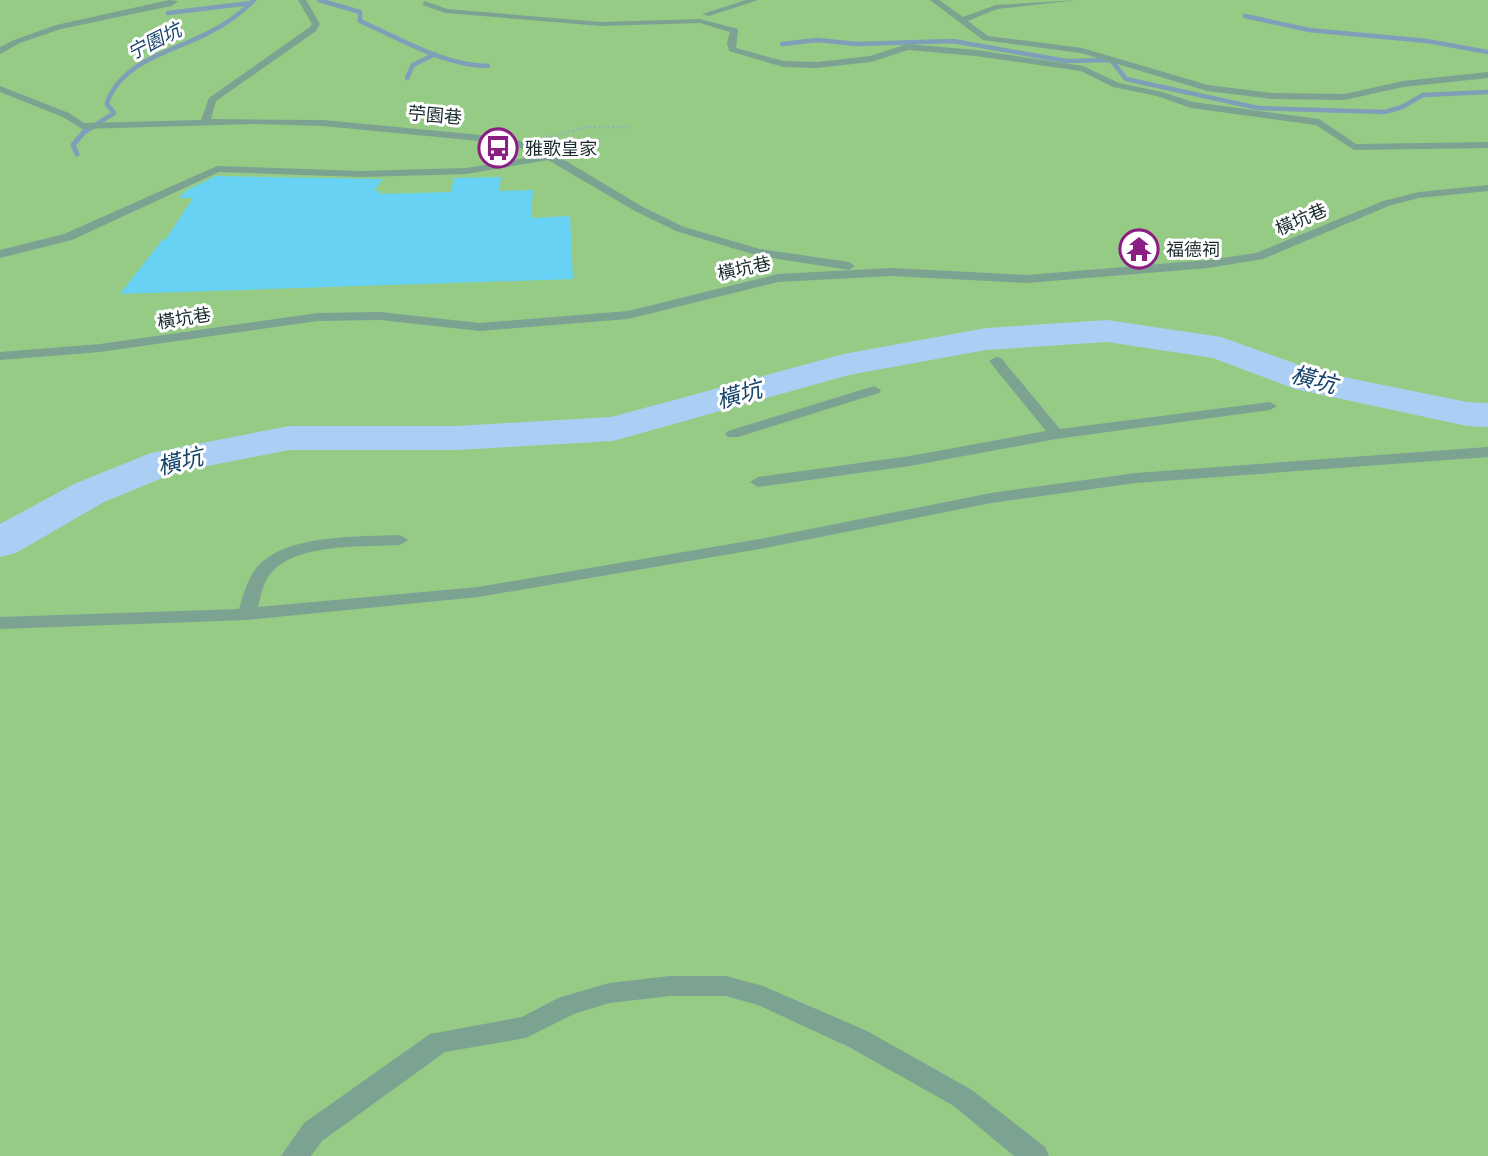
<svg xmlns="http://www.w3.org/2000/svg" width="1488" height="1156" viewBox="0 0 1488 1156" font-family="Lora,'Noto Sans TC',serif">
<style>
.forest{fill:#96cb86}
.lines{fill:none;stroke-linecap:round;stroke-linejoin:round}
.stream-far1{stroke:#7f9eb8;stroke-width:4.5}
.stream{stroke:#7f9eb8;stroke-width:5}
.river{fill:#abcff4;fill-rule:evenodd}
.building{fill:#67d2f3}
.path{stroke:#8eb4b3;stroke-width:2.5;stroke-dasharray:2 2.5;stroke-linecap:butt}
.minor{fill:#7ca292;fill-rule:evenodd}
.labels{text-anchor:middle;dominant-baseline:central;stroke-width:6;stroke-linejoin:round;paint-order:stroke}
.far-street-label{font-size:18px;fill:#192b2b;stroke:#fff}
.far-poi-label{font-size:18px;fill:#192b2b;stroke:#fff;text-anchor:start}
.far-water-label{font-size:19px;font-style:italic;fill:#16436a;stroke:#fff}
.water-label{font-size:23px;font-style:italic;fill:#16436a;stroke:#fff}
</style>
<rect width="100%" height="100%" fill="#c4f3f1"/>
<rect class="forest" x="0" y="0" width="1488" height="1156"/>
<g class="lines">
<g class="stream-far1">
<path d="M319,0L360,12V21C399,38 444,66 488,66"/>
<polyline points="168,13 251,3"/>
<polyline points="1245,16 1309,30 1427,41 1488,52"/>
<polyline points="782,44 817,40 857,44 953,41 1066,61 1111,60 1126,79 1258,108 1385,112 1402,107 1423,95 1488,92"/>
<polyline points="407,78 413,65 435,54"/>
<path d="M83,133L114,113L107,104L108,100C125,59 175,51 210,32C227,24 241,13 254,0"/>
</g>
<polyline class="stream" points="77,154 73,145 85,131"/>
<polygon class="river" points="1107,320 1221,337 1319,372 1467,402 1488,403 1488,427 1467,426 1295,389 1213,358 1107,342 986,350 849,375 613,441 456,450 289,450 177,472 104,502 16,553 0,557 0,524 74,484 151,453 289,426 456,426 611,417 844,354 986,328"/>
</g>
<polygon class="building" points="216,176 383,179 374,191 381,191 379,194 451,192 454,178 501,177 499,191 533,190 531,218 570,216 573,279 120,294 163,239 166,239 193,198 179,198 187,190"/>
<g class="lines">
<polyline class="path" points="546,138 586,127 628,127"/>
<g class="minor">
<polygon points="169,0 179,1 171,6 61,29 20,43 0,54 0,47 14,40 56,25"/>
<polygon points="298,0 306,0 320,24 316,31 216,101 211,119 323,120 513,138 566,161 643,207 684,227 760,249 849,262 855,266 849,270 759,256 676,231 635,211 548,160 466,174 361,177 219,172 72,240 0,258 0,250 64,234 217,166 361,171 466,168 538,156 511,144 323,126 254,124 82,129 63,117 0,92 0,86 69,113 84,123 201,120 209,98 310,27 312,24"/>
<polygon points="746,0 758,0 709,16 702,14"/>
<polygon points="930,0 939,0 963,17 996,5 1078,0 997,9 968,21 988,36 1082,48 1208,85 1272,93 1345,94 1403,81 1488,72 1488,78 1403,87 1345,100 1272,99 1207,91 1081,53 983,40"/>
<polygon points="425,1 447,9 601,22 700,19 738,29 736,48 783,61 817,62 870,56 907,44 976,50 1083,66 1119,83 1162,92 1193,102 1319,119 1356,144 1488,142 1488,148 1354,150 1316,125 1191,108 1157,96 1113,87 1081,71 976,56 908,50 871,62 817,68 783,67 729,51 727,43 730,32 700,23 601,26 446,13 422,5"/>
<polygon points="1488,185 1488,191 1419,198 1391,205 1263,259 1208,268 1027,283 891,276 778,282 628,319 480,331 380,320 318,321 100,352 0,360 0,352 100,344 318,313 380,312 480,323 628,311 778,274 891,268 1027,275 1208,260 1256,253 1383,201 1419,192"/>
<polygon points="996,357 1001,358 1060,429 1270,402 1277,406 1270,410 1056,439 910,466 758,487 750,482 758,477 910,456 1046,431 989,361"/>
<polygon points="874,386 881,390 879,393 738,437 728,437 725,434 728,431"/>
<path d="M1488,447V457L1136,483L991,503L765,548L478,597L247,620L0,629V617L239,609C244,592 249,573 263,561C296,534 360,537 400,535L408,540L400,545C365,547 297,543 272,572C263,581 261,595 258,607L478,587L765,538L991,493L1136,473Z"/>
<polygon points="670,976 726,976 763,986 867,1031 972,1090 1045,1147 1049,1156 1014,1156 954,1106 849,1047 758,1005 726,996 670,996 609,1003 574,1014 526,1038 445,1052 322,1141 311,1156 281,1156 304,1123 430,1034 522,1017 558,998 609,983"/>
</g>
</g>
<defs>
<g id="bus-ring" transform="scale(2.0125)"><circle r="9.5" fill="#fff" stroke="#8a1e83" stroke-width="1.5"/><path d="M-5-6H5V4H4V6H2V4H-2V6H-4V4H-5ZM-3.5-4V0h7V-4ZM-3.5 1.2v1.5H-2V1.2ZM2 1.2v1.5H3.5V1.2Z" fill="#8a1e83"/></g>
<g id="temple-ring" transform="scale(2.0125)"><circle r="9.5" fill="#fff" stroke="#8a1e83" stroke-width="1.5"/><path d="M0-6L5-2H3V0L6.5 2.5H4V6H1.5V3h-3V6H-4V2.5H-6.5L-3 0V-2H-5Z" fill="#8a1e83"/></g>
</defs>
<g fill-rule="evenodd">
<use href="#bus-ring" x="498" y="148"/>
<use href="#temple-ring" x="1139" y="249"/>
</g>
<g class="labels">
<g class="far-street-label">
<text transform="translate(435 115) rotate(5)">苧園巷</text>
<text transform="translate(1301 219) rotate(-23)">橫坑巷</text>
<text transform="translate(744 268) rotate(-12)">橫坑巷</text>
<text transform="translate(184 318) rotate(-9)">橫坑巷</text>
</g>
<g class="far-poi-label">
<text x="525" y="148">雅歌皇家</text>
<text x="1166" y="249">福德祠</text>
</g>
<g class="far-water-label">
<text transform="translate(154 41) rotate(-27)">宁園坑</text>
</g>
<g class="water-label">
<text transform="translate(1314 379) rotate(15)">橫坑</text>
<text transform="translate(739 394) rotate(-16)">橫坑</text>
<text transform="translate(180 461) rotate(-14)">橫坑</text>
</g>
</g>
</svg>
